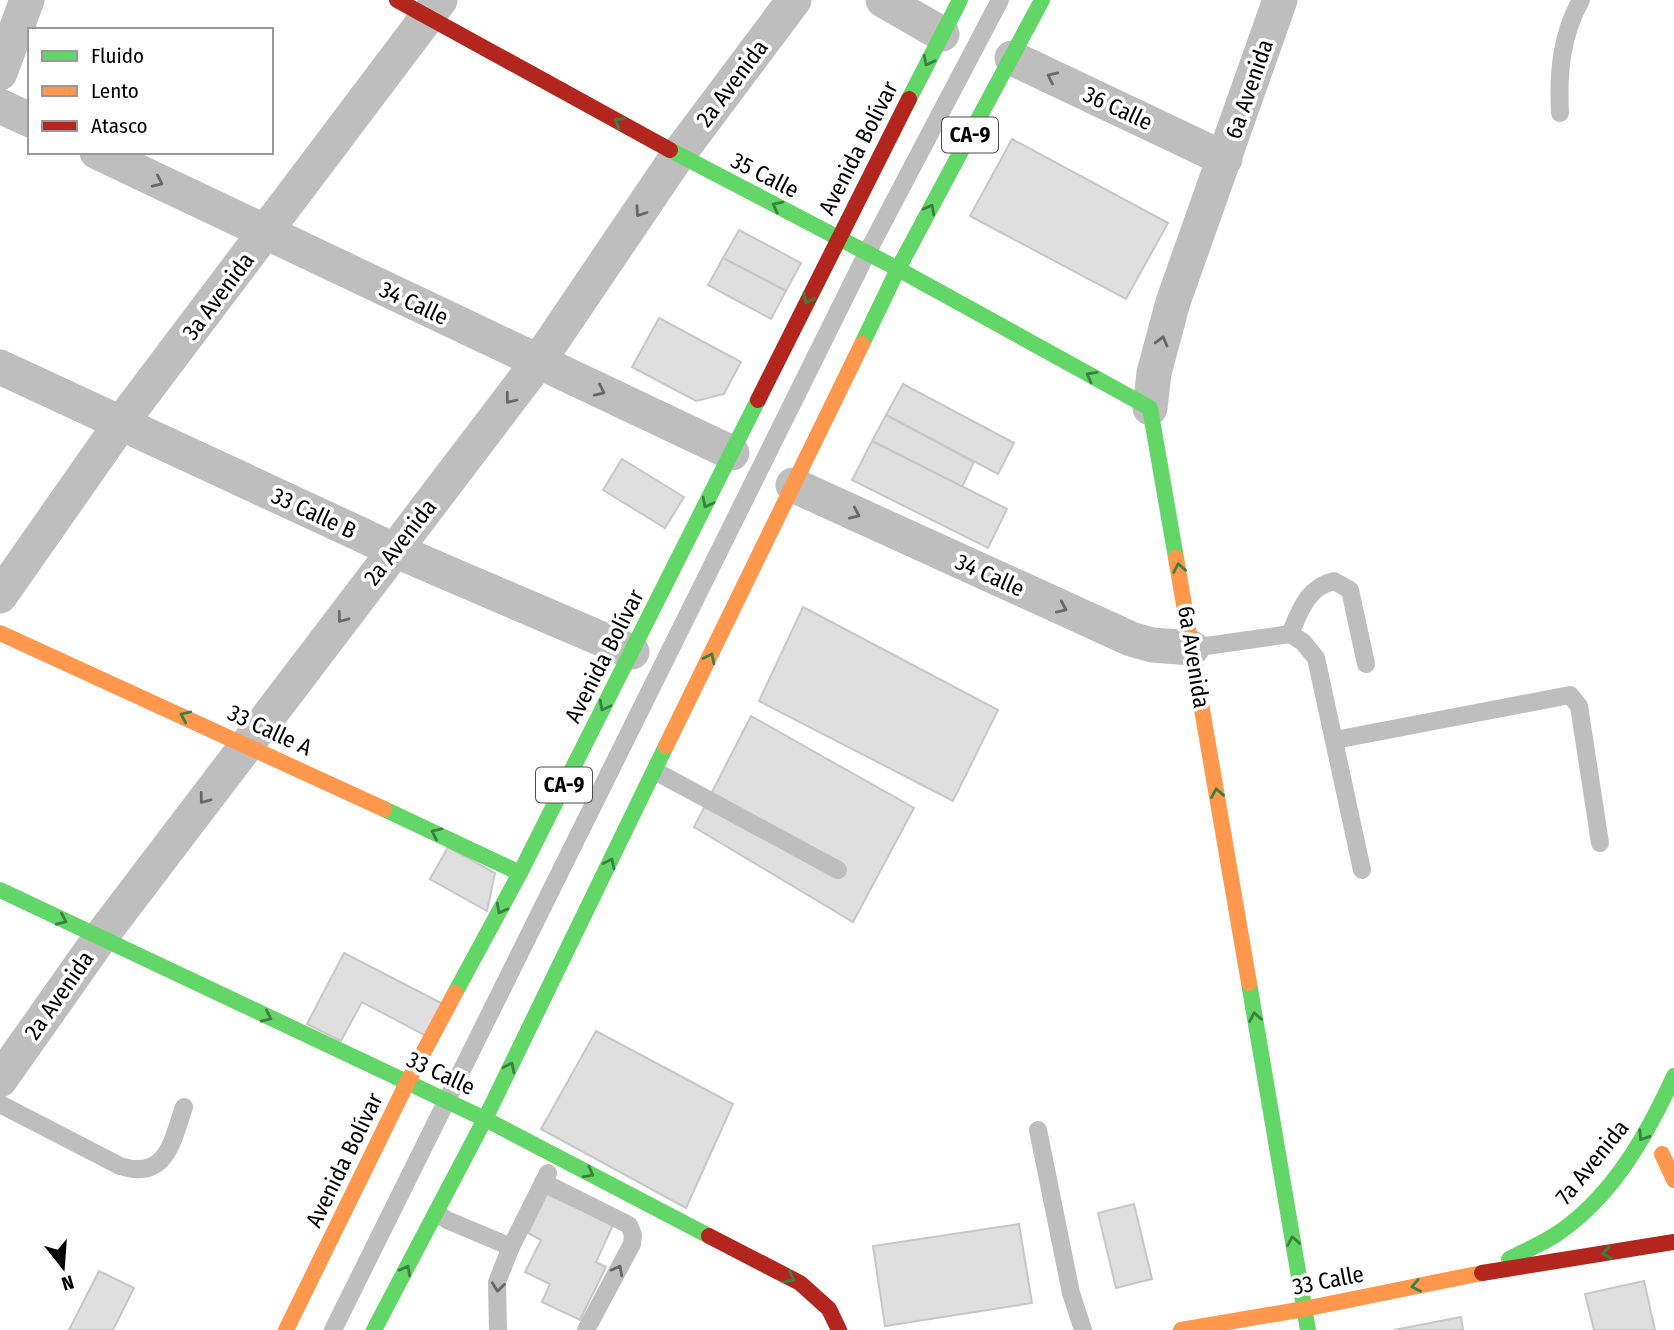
<svg xmlns="http://www.w3.org/2000/svg" width="1674" height="1330" viewBox="0 0 1674 1330" font-family="'Fira Sans Condensed',sans-serif">
<style>
.building{fill:#dfdfdf;stroke:#c7c7c7;stroke-width:2}
.lines{fill:none;stroke-linecap:round;stroke-linejoin:round}
.lane{stroke:#bebebe;stroke-width:18}
.street{stroke:#bebebe;stroke-width:35}
.fast{stroke:#63d668;stroke-width:16}
.slow{stroke:#ff974d;stroke-width:16}
.jam{stroke:#b3261e;stroke-width:16}
.oneway{stroke:#3b803e}
.oneway2{stroke:#686868}
.labels{text-anchor:middle;dominant-baseline:central;stroke-width:7;stroke-linejoin:round;paint-order:stroke}
.shield{fill:#fff;stroke:#4c4c4c;stroke-width:2}
.shield-label{font-size:21px;font-weight:bold;fill:#000}
.street-label{font-size:23px;fill:#000;stroke:#fff}
</style>
<rect width="100%" height="100%" fill="#fff"/>
<g class="building">
<polygon points="1012,139 1168,223 1126,299 970,216"/>
<polygon points="739,230 801,263 786,291 723,258"/>
<polygon points="723,258 786,291 771,319 708,285"/>
<polygon points="659,318 741,362 724,394 696,401 632,367"/>
<polygon points="903,384 1014,443 998,474 886,415"/>
<polygon points="886,415 974,462 962,487 872,441"/>
<polygon points="872,441 1007,509 988,548 852,480"/>
<polygon points="622,459 684,497 665,528 603,490"/>
<polygon points="803,607 998,710 953,801 759,701"/>
<polygon points="751,716 914,808 853,922 694,827"/>
<polygon points="448,847 495,873 487,911 430,879"/>
<polygon points="344,953 445,1005 428,1037 362,1002 341,1041 307,1024"/>
<polygon points="596,1031 733,1104 686,1208 541,1129"/>
<polygon points="547,1194 613,1225 596,1262 606,1267 580,1320 542,1302 550,1284 525,1272 541,1240 528,1233"/>
<polygon points="1134,1204 1152,1279 1116,1288 1098,1213"/>
<polygon points="1019,1224 1032,1303 885,1326 873,1246"/>
<polygon points="99,1271 134,1288 113,1330 69,1330"/>
<polygon points="1644,1281 1655,1330 1594,1330 1585,1294"/>
<polygon points="1461,1317 1463,1330 1394,1330"/>
</g>
<g class="lines">
<g class="lane">
<path d="M1560,113C1558,74 1561,35 1581,0"/>
<path d="M1290,634C1300,611 1307,587 1334,581L1350,590L1366,664"/>
<polyline points="1192,648 1290,634 1303,642 1316,658 1362,870"/>
<polyline points="1335,740 1570,695 1579,706 1600,843"/>
<polyline points="655,771 838,870"/>
<path d="M0,1104L120,1166C167,1181 172,1141 184,1107"/>
<polyline points="1038,1130 1071,1293 1083,1330"/>
<polyline points="543,1182 629,1225 633,1235 632,1244 586,1330"/>
<polyline points="437,1213 447,1220 511,1247"/>
<polyline points="333,1330 867,253 1000,0"/>
<polyline points="498,1330 497,1282 511,1247 548,1173"/>
</g>
<g class="street">
<polyline points="883,0 942,34"/>
<polyline points="1012,58 1225,159"/>
<polyline points="0,73 27,0"/>
<polyline points="0,106 30,120"/>
<polyline points="97,152 732,453"/>
<polyline points="0,367 394,550 632,652"/>
<polyline points="1150,408 1154,373 1173,302 1280,0"/>
<polyline points="793,485 1131,639 1152,645 1192,648"/>
<polyline points="0,596 121,423 440,0"/>
<polyline points="0,1080 100,938 538,362 678,155 794,0"/>
</g>
<g class="fast">
<polyline points="909,99 960,0"/>
<polyline points="670,150 898,269 1150,408 1176,558"/>
<polyline points="862,344 898,269 1042,0"/>
<polyline points="384,809 520,873"/>
<polyline points="0,890 485,1119 709,1236"/>
<polyline points="1249,983 1308,1330"/>
<polyline points="455,993 520,873 758,400"/>
<path d="M1509,1259C1526,1250 1545,1243 1561,1231C1614,1194 1648,1133 1674,1076"/>
<polyline points="374,1330 485,1119 666,746"/>
</g>
<g class="slow">
<polyline points="1176,558 1249,983"/>
<polyline points="0,633 384,809"/>
<polyline points="666,746 862,344"/>
<polyline points="1662,1154 1674,1180"/>
<polyline points="286,1330 407,1083 455,993"/>
<polyline points="1181,1330 1304,1309 1482,1273"/>
</g>
<g class="jam">
<polyline points="397,0 670,150"/>
<polyline points="758,400 909,99"/>
<polyline points="709,1236 800,1283 829,1309 839,1330"/>
<polyline points="1482,1273 1674,1242"/>
</g>
</g>
<defs><path id="oneway-chevron" d="M-2-3.5L2.5 0L-2 3.5" fill="none" stroke-width="1.6" stroke-linecap="round" stroke-linejoin="round" transform="scale(1.75)"/></defs>
<g class="oneway">
<use href="#oneway-chevron" transform="translate(928 61) rotate(117)"/>
<use href="#oneway-chevron" transform="translate(619 122) rotate(-151)"/>
<use href="#oneway-chevron" transform="translate(777 206) rotate(-153)"/>
<use href="#oneway-chevron" transform="translate(930 209) rotate(-62)"/>
<use href="#oneway-chevron" transform="translate(808 299) rotate(116)"/>
<use href="#oneway-chevron" transform="translate(1091 376) rotate(-151)"/>
<use href="#oneway-chevron" transform="translate(707 503) rotate(117)"/>
<use href="#oneway-chevron" transform="translate(1179 568) rotate(-100)"/>
<use href="#oneway-chevron" transform="translate(710 658) rotate(-64)"/>
<use href="#oneway-chevron" transform="translate(604 706) rotate(117)"/>
<use href="#oneway-chevron" transform="translate(185 716) rotate(-156)"/>
<use href="#oneway-chevron" transform="translate(1217 793) rotate(-100)"/>
<use href="#oneway-chevron" transform="translate(436 833) rotate(-155)"/>
<use href="#oneway-chevron" transform="translate(610 863) rotate(-64)"/>
<use href="#oneway-chevron" transform="translate(501 909) rotate(118)"/>
<use href="#oneway-chevron" transform="translate(62 920) rotate(25)"/>
<use href="#oneway-chevron" transform="translate(267 1017) rotate(25)"/>
<use href="#oneway-chevron" transform="translate(1255 1017) rotate(-100)"/>
<use href="#oneway-chevron" transform="translate(510 1067) rotate(-64)"/>
<use href="#oneway-chevron" transform="translate(1643 1136) rotate(123)"/>
<use href="#oneway-chevron" transform="translate(589 1173) rotate(28)"/>
<use href="#oneway-chevron" transform="translate(1293 1241) rotate(-100)"/>
<use href="#oneway-chevron" transform="translate(1607 1253) rotate(171)"/>
<use href="#oneway-chevron" transform="translate(406 1270) rotate(-62)"/>
<use href="#oneway-chevron" transform="translate(790 1278) rotate(28)"/>
<use href="#oneway-chevron" transform="translate(1416 1286) rotate(169)"/>
</g>
<g class="oneway2">
<use href="#oneway-chevron" transform="translate(1052 77) rotate(-155)"/>
<use href="#oneway-chevron" transform="translate(158 182) rotate(25)"/>
<use href="#oneway-chevron" transform="translate(640 212) rotate(124)"/>
<use href="#oneway-chevron" transform="translate(1162 341) rotate(-75)"/>
<use href="#oneway-chevron" transform="translate(600 391) rotate(25)"/>
<use href="#oneway-chevron" transform="translate(510 399) rotate(128)"/>
<use href="#oneway-chevron" transform="translate(855 514) rotate(24)"/>
<use href="#oneway-chevron" transform="translate(1062 608) rotate(24)"/>
<use href="#oneway-chevron" transform="translate(342 618) rotate(127)"/>
<use href="#oneway-chevron" transform="translate(204 799) rotate(127)"/>
<use href="#oneway-chevron" transform="translate(618 1270) rotate(-62)"/>
<use href="#oneway-chevron" transform="translate(498 1287) rotate(97)"/>
</g>
<g class="labels">
<g class="shield">
<rect x="942" y="117.5" width="56" height="35" rx="5"/>
<rect x="536" y="767.5" width="56" height="35" rx="5"/>
</g>
<g class="shield-label">
<text x="970" y="135">CA-9</text>
<text x="564" y="785">CA-9</text>
</g>
<g class="street-label">
<text transform="translate(732 83) rotate(-53)">2a Avenida</text>
<text transform="translate(1249 89) rotate(-71)">6a Avenida</text>
<text transform="translate(1118 108) rotate(25)">36 Calle</text>
<text transform="translate(858 148) rotate(-63)">Avenida Bolívar</text>
<text transform="translate(765 175) rotate(27)">35 Calle</text>
<text transform="translate(218 296) rotate(-53)">3a Avenida</text>
<text transform="translate(414 303) rotate(25)">34 Calle</text>
<text transform="translate(314 513) rotate(25)">33 Calle B</text>
<text transform="translate(400 542) rotate(-52)">2a Avenida</text>
<text transform="translate(990 575) rotate(24)">34 Calle</text>
<text transform="translate(604 656) rotate(-63)">Avenida Bolívar</text>
<text transform="translate(1194 657) rotate(81)">6a Avenida</text>
<text transform="translate(270 730) rotate(25)">33 Calle A</text>
<text transform="translate(59 995) rotate(-55)">2a Avenida</text>
<text transform="translate(441 1073) rotate(25)">33 Calle</text>
<text transform="translate(344 1160) rotate(-64)">Avenida Bolívar</text>
<text transform="translate(1592 1162) rotate(-51)">7a Avenida</text>
<text transform="translate(1328 1280) rotate(-11)">33 Calle</text>
</g>
</g>
<rect x="28" y="28" width="245" height="126" fill="#ffffff" stroke="#999999" stroke-width="2"/>
<rect x="42" y="51" width="35" height="10" fill="#63d668" stroke="#999999" stroke-width="2"/>
<text x="91" y="63" font-size="21" fill="#000000">Fluido</text>
<rect x="42" y="86" width="35" height="10" fill="#ff974d" stroke="#999999" stroke-width="2"/>
<text x="91" y="98" font-size="21" fill="#000000">Lento</text>
<rect x="42" y="121" width="35" height="10" fill="#b3261e" stroke="#999999" stroke-width="2"/>
<text x="91" y="133" font-size="21" fill="#000000">Atasco</text>
<g transform="translate(63 1267) rotate(163)" stroke="#ffffff" stroke-width="5" paint-order="stroke">
<path d="M0-5L12 26L0 18L-12 26Z" fill="#000000"/>
<text y="-10" font-size="19" font-weight="bold" text-anchor="middle" fill="#000000">N</text>
</g>
</svg>
